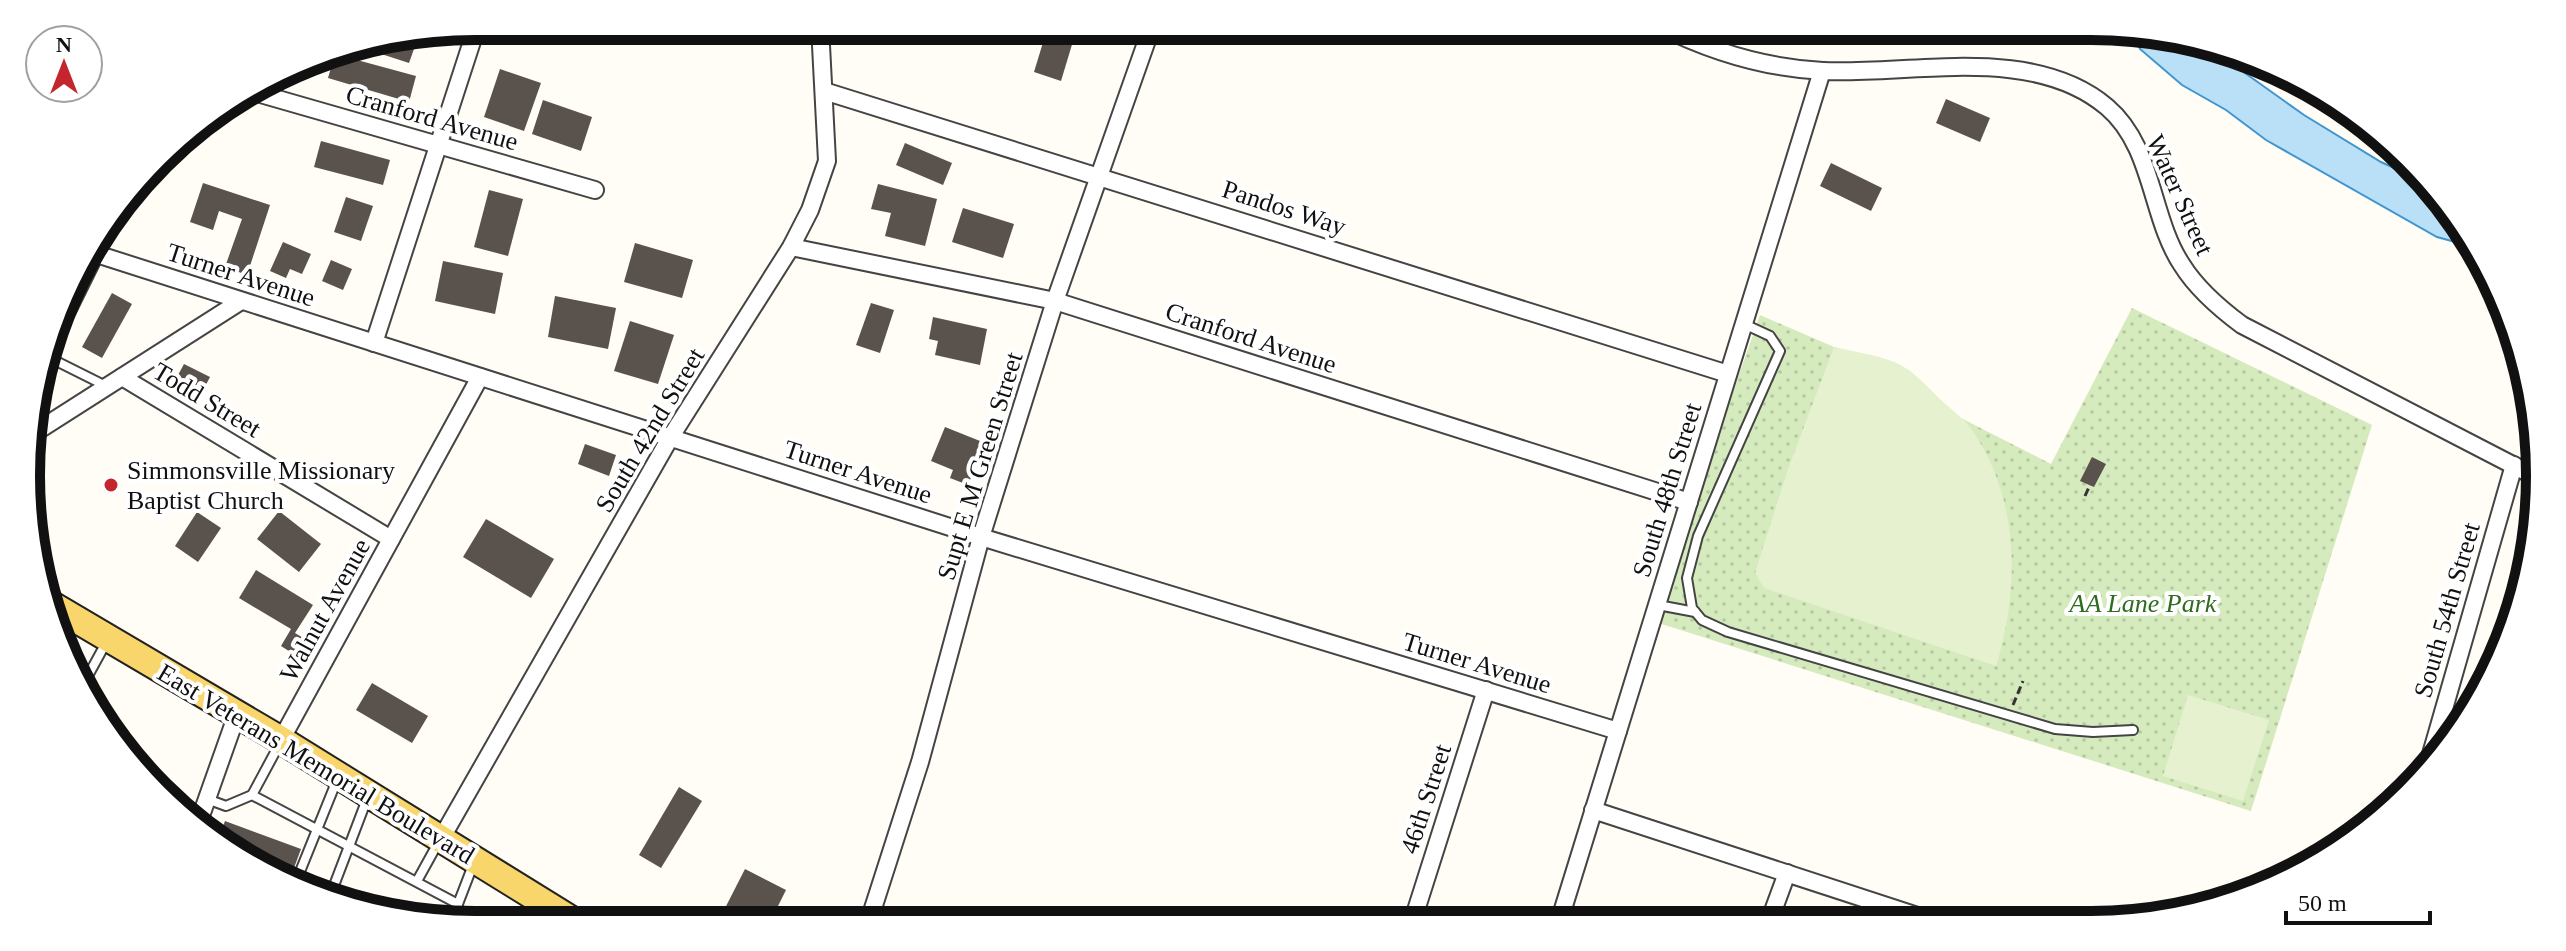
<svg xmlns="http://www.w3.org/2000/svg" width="2566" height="951" viewBox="0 0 2566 951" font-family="'Times New Roman',serif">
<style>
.park{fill:url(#park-dots)}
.pitch{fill:#e6f2cf}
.water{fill:#b9e0f7;stroke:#3f96cf;stroke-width:2}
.building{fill:#5a524d}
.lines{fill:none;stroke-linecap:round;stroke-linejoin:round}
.lane-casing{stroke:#444;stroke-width:12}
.street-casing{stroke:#444;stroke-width:20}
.primary-casing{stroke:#222;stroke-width:30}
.path{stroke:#333;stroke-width:3;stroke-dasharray:8 4;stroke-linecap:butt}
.lane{stroke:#fff;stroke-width:8}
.street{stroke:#fff;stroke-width:16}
.primary{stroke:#f9d66b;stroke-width:26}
.poi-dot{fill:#c4262e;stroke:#fff;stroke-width:3}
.labels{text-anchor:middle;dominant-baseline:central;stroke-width:8;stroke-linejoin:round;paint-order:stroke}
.street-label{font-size:26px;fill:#111;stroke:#fff}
.poi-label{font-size:26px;fill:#111;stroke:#fff;text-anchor:start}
.park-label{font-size:26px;font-style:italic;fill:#2f6b1f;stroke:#fff}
.rim{fill:none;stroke:#111;stroke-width:10}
</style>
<defs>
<pattern id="park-dots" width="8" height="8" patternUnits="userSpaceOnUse" patternTransform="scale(2)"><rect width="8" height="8" fill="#d5ebbd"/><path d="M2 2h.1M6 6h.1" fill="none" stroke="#b6c8a1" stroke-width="1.8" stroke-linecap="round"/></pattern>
</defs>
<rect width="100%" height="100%" fill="#fffdf5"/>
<polygon class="park" points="2132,308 2372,425 2251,811 1652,621 1760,315 1834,347 1894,362 1910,371 1957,416 2051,464"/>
<g class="pitch">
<path d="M1834,347C1853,352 1875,354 1894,362C1912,369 1927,386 1941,400C1951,409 1964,419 1972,430C2020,500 2020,588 1996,666L1764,588L1755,573L1787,472Z"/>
<polygon points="2188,695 2269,720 2243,801 2163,776"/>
</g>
<polygon class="water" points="2133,32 2215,45 2245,73 2304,115 2381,162 2416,178 2477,248 2437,237 2266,140 2226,110 2182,85 2140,49"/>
<g class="building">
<polygon points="734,26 778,26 776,31 764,28 763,35"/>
<polygon points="1048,26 1077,28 1061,81 1034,72"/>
<polygon points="419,35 409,63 372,51 375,43"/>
<polygon points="335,54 416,76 409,102 328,78"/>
<polygon points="500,69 541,83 524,131 484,117"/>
<polygon points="1946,99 1990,118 1980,142 1936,123"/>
<polygon points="543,100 592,117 581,151 532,134"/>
<polygon points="321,141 390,160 383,185 314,167"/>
<polygon points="905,143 952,163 943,185 896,165"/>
<polygon points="1831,163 1882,188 1871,211 1820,186"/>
<polygon points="203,183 270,205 247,275 225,267 242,219 219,211 213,230 190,222"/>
<polygon points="878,184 937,199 925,246 885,236 891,213 871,209"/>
<polygon points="489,190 523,199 508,256 474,247"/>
<polygon points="346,197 373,206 361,241 334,232"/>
<polygon points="963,208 1014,224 1003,258 952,242"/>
<polygon points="283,242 311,254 302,274 290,269 286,278 270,271"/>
<polygon points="635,243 693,260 682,298 624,282"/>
<polygon points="331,260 352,269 343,290 322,281"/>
<polygon points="443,261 503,273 495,314 435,301"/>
<polygon points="112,293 132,304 102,358 82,347"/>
<polygon points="555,296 616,308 608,349 548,337"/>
<polygon points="871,303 894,310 880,353 856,345"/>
<polygon points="933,317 987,329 980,365 935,355 938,341 929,339"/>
<polygon points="630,321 674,335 658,384 614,371"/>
<polygon points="184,364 210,377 198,400 172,386"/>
<polygon points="945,427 985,443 968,485 950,478 953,470 931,461"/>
<polygon points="585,444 616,455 609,476 578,464"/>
<polygon points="2092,457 2106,464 2094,487 2080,481"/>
<polygon points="279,511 321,544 299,572 257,539"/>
<polygon points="197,512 221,528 198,562 175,546"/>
<polygon points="486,519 554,559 531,598 463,557"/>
<polygon points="256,570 313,605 295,633 305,639 295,655 281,646 291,629 239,598"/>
<polygon points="372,683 428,716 412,743 356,710"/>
<polygon points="679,787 702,801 661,868 639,855"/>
<polygon points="225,821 301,849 291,876 218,840"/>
<polygon points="745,869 786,890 769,924 737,924 721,916"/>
</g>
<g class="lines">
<g class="lane-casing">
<g id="lane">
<polyline points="1744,324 1770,336 1780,351 1698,536 1687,578 1692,608 1702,620 1728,632 2055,729 2093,732 2133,730"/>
<polyline points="53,348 99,255"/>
<polyline points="50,358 106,386"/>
<polyline points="1658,605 1695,612"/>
<polyline points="84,683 107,641"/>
<polyline points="252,795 458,904"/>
<polyline points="207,799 226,806 252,795 280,743"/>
<polyline points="297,879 337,780"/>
<polyline points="417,881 438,843"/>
<polyline points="330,896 367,799"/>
<polyline points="451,922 473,865"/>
</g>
</g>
<g class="street-casing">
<g id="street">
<path d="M1660,26C1712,52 1765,68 1823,71C1912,75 2033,44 2107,107C2154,147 2150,217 2182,265C2197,289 2219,308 2242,325L2532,475"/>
<polyline points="824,91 1728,374"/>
<polyline points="257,93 595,190"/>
<polyline points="791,247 1055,301 1689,502"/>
<polyline points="87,251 981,537 1618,731"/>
<polyline points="374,343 477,26"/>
<polyline points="122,377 391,539"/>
<polyline points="31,435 241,301"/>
<polyline points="281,740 480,377"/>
<polyline points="2427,768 2514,465"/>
<polyline points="1593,810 1936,922"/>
<polyline points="197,827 237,714"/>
<polyline points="441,839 670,438 791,247 810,210 827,161 820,26"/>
<polyline points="1559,922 1822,71"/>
<polyline points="1769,922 1787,873"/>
<polyline points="1412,923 1486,690"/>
<polyline points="868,924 920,762 981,537 1055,301 1152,26"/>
</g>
</g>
<g class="primary-casing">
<polyline id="primary" points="52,605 281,740 580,925"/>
</g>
<g class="path">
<polyline points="2085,496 2090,485"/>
<polyline points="2013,705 2023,681"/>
</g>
<use href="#lane" class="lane"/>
<use href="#street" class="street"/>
<use href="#primary" class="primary"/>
</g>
<circle class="poi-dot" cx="111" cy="485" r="8"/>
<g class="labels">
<g class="street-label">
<text transform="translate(432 118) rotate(16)">Cranford Avenue</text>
<text transform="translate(2180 195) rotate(66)">Water Street</text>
<text transform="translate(1284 208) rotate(18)">Pandos Way</text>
<text transform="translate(241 275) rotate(18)">Turner Avenue</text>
<text transform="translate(1251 338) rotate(18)">Cranford Avenue</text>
<text transform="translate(207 400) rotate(31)">Todd Street</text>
<text transform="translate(650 430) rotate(-59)">South 42nd Street</text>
<text transform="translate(980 466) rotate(-73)">Supt E M Green Street</text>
<text transform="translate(858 472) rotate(18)">Turner Avenue</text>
<text transform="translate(1667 490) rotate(-73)">South 48th Street</text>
<text transform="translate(325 610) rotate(-61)">Walnut Avenue</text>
<text transform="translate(2447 610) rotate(-74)">South 54th Street</text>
<text transform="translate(1477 663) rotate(17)">Turner Avenue</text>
<text transform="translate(316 764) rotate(31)">East Veterans Memorial Boulevard</text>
<text transform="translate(1426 799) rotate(-72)">46th Street</text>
</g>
<g class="poi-label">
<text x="127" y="470">Simmonsville Missionary<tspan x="127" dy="30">Baptist Church</tspan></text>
</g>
<g class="park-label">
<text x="2143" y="603">AA Lane Park</text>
</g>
</g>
<path d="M0 0H2566V951H0ZM475 40H2091A435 435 0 0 1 2526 475V476A435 435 0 0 1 2091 911H475A435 435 0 0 1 40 476V475A435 435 0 0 1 475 40Z" fill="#fff" fill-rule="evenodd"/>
<path class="rim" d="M475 40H2091A435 435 0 0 1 2526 475V476A435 435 0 0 1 2091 911H475A435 435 0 0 1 40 476V475A435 435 0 0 1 475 40Z"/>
<g transform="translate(64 64)"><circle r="38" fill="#ffffff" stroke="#a0a0a0" stroke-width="2"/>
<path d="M0-6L14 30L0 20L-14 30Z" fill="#c4262e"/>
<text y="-12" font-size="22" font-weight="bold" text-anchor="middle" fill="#111111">N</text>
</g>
<path d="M2286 911v12h144v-12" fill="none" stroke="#111111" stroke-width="4"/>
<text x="2298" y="911" font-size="24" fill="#111111" stroke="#ffffff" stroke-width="6" paint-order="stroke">50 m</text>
</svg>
